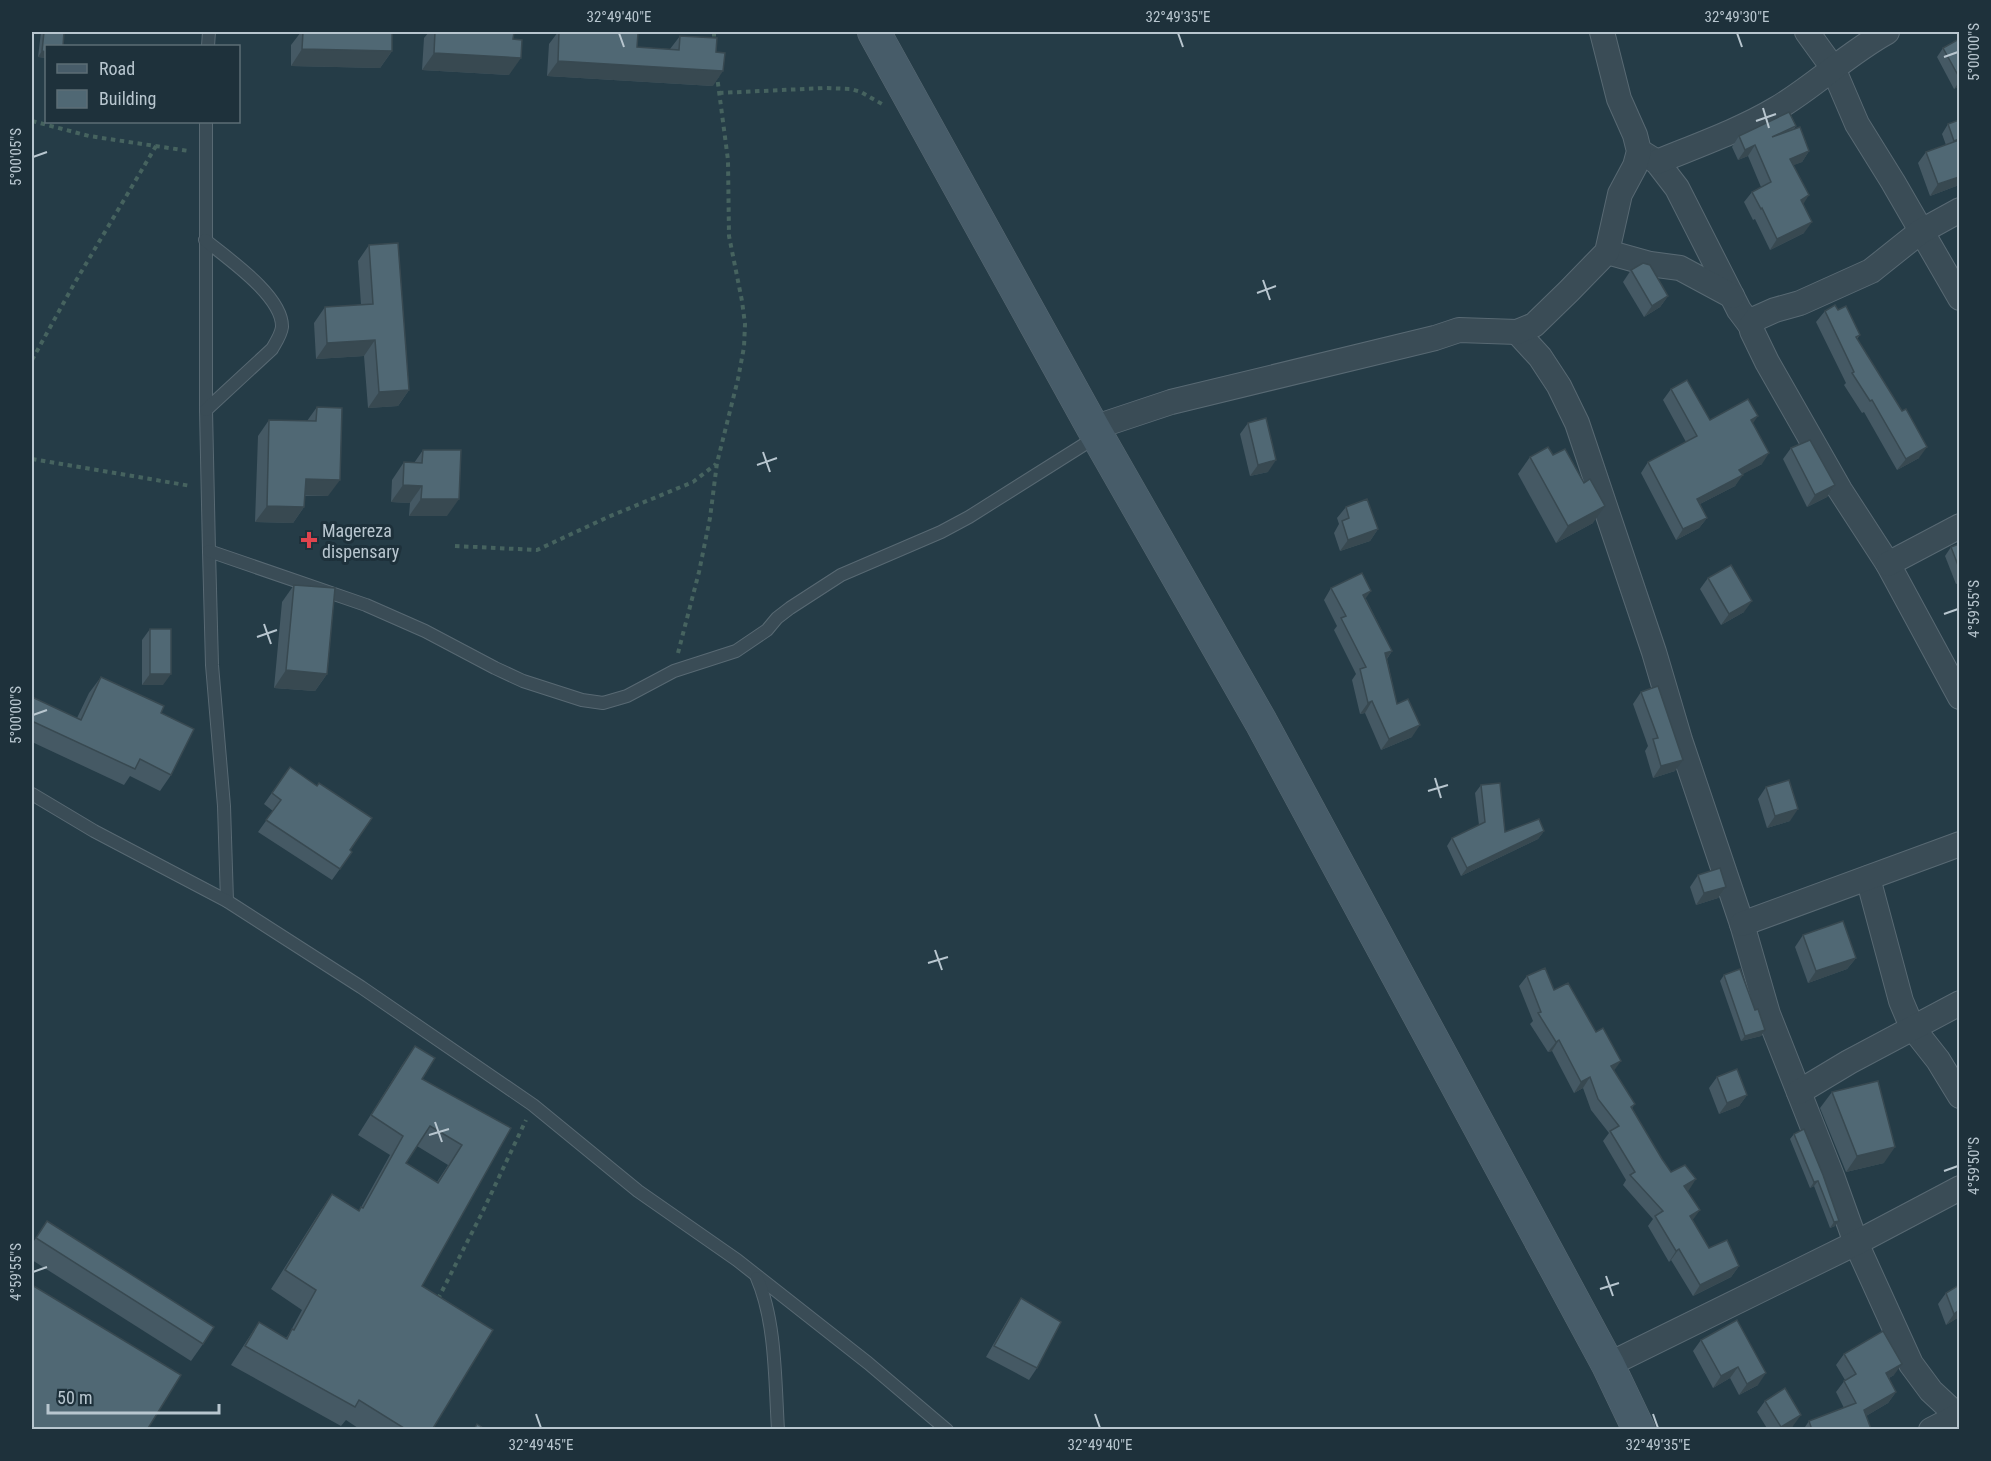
<svg xmlns="http://www.w3.org/2000/svg" width="1991" height="1461" viewBox="0 0 1991 1461" font-family="'Roboto Condensed',sans-serif">
<style>
.lines{fill:none;stroke-linecap:round;stroke-linejoin:round}
.lane-casing{stroke:#586973;stroke-width:14}
.street-casing{stroke:#586973;stroke-width:26}
.secondary-casing{stroke:#586973;stroke-width:34}
.path{stroke:#46635f;stroke-width:4;stroke-dasharray:4.5 4.5;stroke-linecap:butt}
.lane{stroke:#3a4c56;stroke-width:12}
.street{stroke:#3a4c56;stroke-width:24}
.secondary{stroke:#475c69;stroke-width:33}
.wall{fill:#455964;fill-rule:evenodd}
.shaded-wall{fill:#384951}
.building{fill:#506874;stroke:#384951;stroke-width:1.5;fill-rule:evenodd}
.ticks{fill:none;stroke:#b8c6cf;stroke-width:2}
.health-dot{fill:#e0444e;stroke:#1e313b;stroke-width:2}
.labels{text-anchor:middle;dominant-baseline:central;stroke-width:6;stroke-linejoin:round;paint-order:stroke}
.poi-label{font-size:18px;fill:#b8c6cf;stroke:#1e313b;text-anchor:start}
.neatline{fill:none;stroke:#b8c6cf;stroke-width:2}
.ticks-label{font-size:15px;text-anchor:middle;fill:#b8c6cf}
</style>
<rect width="100%" height="100%" fill="#253c47"/>
<g class="lines">
<g class="lane-casing">
<g id="lane">
<polyline points="208,46 209,32"/>
<polyline points="206,122 206,410 209,551 212,665 224,806 227,901"/>
<path d="M205,240C227,258 283,296 282,327C281,335 276,342 272,349L206,410"/>
<polyline points="209,551 366,605 425,631 495,668 523,681 582,700 603,703 627,696 674,671 736,651 767,630 777,618 790,608 841,575 941,532 969,517 1096,437"/>
<polyline points="32,794 94,831 227,901 361,987 533,1105 638,1191 737,1260 868,1363 947,1430"/>
<path d="M757,1278C776,1321 775,1382 778,1430"/>
</g>
</g>
<g class="street-casing">
<g id="street">
<polyline points="1807,32 1833,68 1857,124 1893,182 1960,298"/>
<polyline points="1644,154 1657,162 1677,188 1739,310 1751,326"/>
<path d="M1657,162C1696,146 1741,130 1776,109C1815,86 1847,54 1887,32"/>
<polyline points="1960,210 1920,232 1871,271 1800,303 1775,310 1757,318 1751,326 1752,331 1767,362 1840,490 1888,564 1960,697"/>
<polyline points="1607,252 1650,264 1680,268 1732,296"/>
<polyline points="1517,332 1540,357 1559,386 1577,423 1654,652 1680,740 1742,924 1768,1014 1832,1176 1856,1243 1911,1364 1931,1391 1960,1418"/>
<polyline points="1093,428 1171,402 1435,338 1459,330 1517,332 1534,325 1569,291 1607,252 1620,194 1635,166 1639,151 1635,135 1619,99 1602,32"/>
<polyline points="1888,564 1960,526"/>
<polyline points="1868,878 1901,1001 1912,1027 1938,1060 1960,1096"/>
<polyline points="1742,924 1960,844"/>
<polyline points="1799,1092 1849,1062 1960,1003"/>
<polyline points="1608,1365 1856,1243 1960,1188"/>
<polyline points="1931,1430 1960,1415"/>
</g>
</g>
<g class="secondary-casing">
<polyline id="secondary" points="874,32 1093,428 1261,722 1608,1365 1639,1430"/>
</g>
<g class="path">
<polyline points="714,32 714,42"/>
<polyline points="719,93 825,88 851,89 861,92 882,104"/>
<polyline points="32,121 89,136 189,151"/>
<polyline points="32,360 74,284 156,146"/>
<polyline points="32,459 191,486"/>
<polyline points="455,546 537,550 608,517 693,482 716,464"/>
<polyline points="678,653 699,572 710,518 717,463 738,379 744,347 745,324 742,301 729,236 728,160 717,76"/>
<polyline points="438,1299 482,1213 526,1120"/>
</g>
<use href="#lane" class="lane"/>
<use href="#street" class="street"/>
<use href="#secondary" class="secondary"/>
</g>
<g class="wall">
<polygon points="41,32 64,32 46,46 46,58 38,57"/>
<polygon points="301,32 392,32 392,51 380,68 291,66 291,45"/>
<polygon points="429,32 514,32 509,75 422,70 424,38"/>
<polygon points="558,32 612,32 637,47 670,49 680,36 713,86 547,76 549,44"/>
<polygon points="1959,39 1959,86 1954,89 1937,57 1943,48"/>
<polygon points="1959,120 1959,185 1930,196 1918,163 1926,152 1946,145 1942,134 1948,124"/>
<polygon points="1796,126 1794,129 1809,151 1802,162 1793,165 1803,204 1804,233 1770,250 1755,219 1753,220 1744,202 1752,192 1761,187 1748,156 1738,160 1732,147 1739,136"/>
<polygon points="369,245 409,390 398,406 368,408 364,356 316,359 314,323 325,307 361,305 358,261"/>
<polygon points="1631,270 1668,296 1660,307 1644,317 1623,282"/>
<polygon points="1838,310 1860,335 1857,339 1919,458 1897,470 1864,412 1862,413 1844,385 1846,383 1816,322 1825,311"/>
<polygon points="1671,389 1710,420 1753,424 1762,464 1742,474 1735,486 1700,504 1707,518 1699,528 1676,540 1641,473 1648,462 1686,442 1663,400"/>
<polygon points="317,407 328,496 305,496 304,507 293,523 255,522 258,436 269,420 307,421"/>
<polygon points="1248,423 1268,472 1250,476 1240,434"/>
<polygon points="1791,448 1835,485 1827,497 1807,507 1783,459"/>
<polygon points="423,450 447,516 409,516 410,503 391,502 392,480 404,462 414,463"/>
<polygon points="1553,455 1584,483 1593,523 1556,543 1518,474 1530,457"/>
<polygon points="1346,507 1378,529 1370,541 1340,551 1334,533 1339,524 1337,518"/>
<polygon points="1959,544 1959,583 1956,584 1945,556 1951,547"/>
<polygon points="1708,578 1744,612 1721,625 1700,589"/>
<polygon points="294,585 327,674 315,691 274,688 282,602"/>
<polygon points="1331,588 1366,599 1392,651 1387,659 1397,704 1412,737 1381,750 1365,713 1360,714 1352,680 1356,674 1334,630 1337,626 1324,600"/>
<polygon points="150,629 163,685 142,685 142,640"/>
<polygon points="101,677 161,713 171,775 160,791 130,776 124,785 32,742 32,697 77,718 89,693"/>
<polygon points="1641,692 1675,771 1653,778 1645,751 1648,746 1633,704"/>
<polygon points="290,767 350,850 352,852 332,880 258,832 273,811 264,804"/>
<polygon points="1481,785 1505,832 1544,831 1538,839 1461,876 1447,846 1452,838 1479,825 1475,793"/>
<polygon points="1766,787 1790,821 1767,828 1758,799"/>
<polygon points="1698,875 1726,887 1718,898 1696,905 1690,887"/>
<polygon points="1803,935 1856,958 1847,969 1808,983 1795,947"/>
<polygon points="1724,975 1755,1010 1765,1030 1761,1036 1741,1041 1720,981"/>
<polygon points="1527,976 1554,990 1614,1071 1635,1104 1632,1108 1662,1159 1671,1172 1689,1190 1687,1191 1692,1221 1709,1248 1739,1266 1731,1277 1693,1296 1671,1260 1669,1262 1648,1226 1653,1219 1623,1185 1626,1180 1603,1141 1609,1133 1591,1110 1583,1088 1574,1093 1552,1051 1548,1052 1530,1024 1533,1021 1519,986"/>
<path d="M415,1046L422,1079L511,1128L422,1286L432,1430H361L346,1420L341,1426L231,1365L259,1322L286,1338L289,1334L302,1310L271,1289L319,1213L332,1194L359,1211L390,1155L358,1135L402,1065ZM417,1146L448,1165L437,1182L406,1163Z"/>
<polygon points="1717,1077 1747,1095 1739,1106 1719,1114 1709,1088"/>
<polygon points="1832,1092 1884,1163 1846,1172 1820,1108"/>
<polygon points="1794,1134 1823,1175 1835,1226 1830,1228 1814,1186 1810,1188 1790,1139"/>
<polygon points="47,1221 203,1344 191,1361 32,1260 32,1244"/>
<polygon points="1946,1293 1959,1317 1946,1325 1938,1304"/>
<polygon points="1021,1298 1037,1368 1029,1380 986,1357 1013,1310"/>
<polygon points="1737,1320 1758,1385 1739,1395 1730,1378 1713,1388 1693,1351 1701,1340"/>
<polygon points="1844,1354 1894,1375 1889,1378 1896,1392 1888,1403 1866,1416 1870,1430 1803,1430 1809,1421 1844,1408 1836,1392 1845,1380 1836,1365"/>
<polygon points="1765,1401 1793,1426 1788,1430 1768,1430 1757,1412"/>
</g>
<g class="shaded-wall">
<polygon points="302,49 392,51 380,68 291,66"/>
<polygon points="42,51 46,52 46,58 38,57"/>
<polygon points="434,53 521,58 509,75 422,70"/>
<polygon points="558,61 723,71 713,86 547,76"/>
<polygon points="1959,82 1959,86 1954,89"/>
<polygon points="1755,145 1748,156 1738,160 1745,150"/>
<polygon points="1809,151 1802,162 1782,170 1790,159"/>
<polygon points="1959,177 1959,185 1930,196 1938,184"/>
<polygon points="1809,195 1802,206 1801,200"/>
<polygon points="1812,222 1804,233 1770,250 1777,239"/>
<polygon points="1668,296 1660,307 1644,317 1652,306"/>
<polygon points="375,340 364,356 316,359 327,343"/>
<polygon points="409,390 398,406 368,408 379,392"/>
<polygon points="1758,416 1751,426 1751,420"/>
<polygon points="1927,447 1919,458 1897,470 1906,459"/>
<polygon points="1769,453 1762,464 1732,480 1739,470"/>
<polygon points="1276,460 1268,472 1250,476 1258,465"/>
<polygon points="1743,475 1735,486 1690,509 1697,499"/>
<polygon points="306,479 340,480 328,496 294,495"/>
<polygon points="403,485 422,486 410,503 391,502"/>
<polygon points="1835,485 1827,497 1807,507 1815,495"/>
<polygon points="421,499 459,499 447,516 409,516"/>
<polygon points="267,506 304,507 293,523 255,522"/>
<polygon points="1605,506 1593,523 1556,543 1568,526"/>
<polygon points="1707,518 1699,528 1676,540 1683,529"/>
<polygon points="1378,529 1370,541 1340,551 1348,540"/>
<polygon points="1371,591 1363,602 1363,595"/>
<polygon points="1752,601 1744,612 1721,625 1729,614"/>
<polygon points="1392,651 1384,663 1385,653"/>
<polygon points="286,670 327,674 315,691 274,688"/>
<polygon points="150,674 171,674 163,685 142,685"/>
<polygon points="1372,701 1365,713 1360,714 1368,703"/>
<polygon points="1420,725 1412,737 1381,750 1389,739"/>
<polygon points="1683,760 1675,771 1653,778 1661,766"/>
<polygon points="1798,809 1790,821 1767,828 1775,816"/>
<polygon points="1544,831 1538,839 1461,876 1467,868"/>
<polygon points="1726,887 1718,898 1696,905 1704,893"/>
<polygon points="1856,958 1847,969 1808,983 1816,971"/>
<polygon points="1765,1030 1761,1036 1741,1041 1745,1036"/>
<polygon points="1559,1040 1552,1051 1548,1052 1556,1042"/>
<polygon points="1621,1061 1613,1072 1611,1066"/>
<polygon points="1590,1077 1583,1088 1574,1093 1581,1082"/>
<polygon points="1747,1095 1739,1106 1719,1114 1727,1103"/>
<polygon points="1895,1147 1884,1163 1846,1172 1857,1156"/>
<polygon points="1696,1179 1689,1190 1677,1197 1684,1186"/>
<polygon points="1818,1181 1814,1186 1810,1188 1814,1182"/>
<polygon points="1700,1210 1692,1221 1690,1216"/>
<polygon points="1839,1221 1835,1226 1830,1228 1834,1222"/>
<polygon points="1679,1249 1671,1260 1669,1262 1676,1251"/>
<polygon points="1739,1266 1731,1277 1693,1296 1700,1285"/>
<polygon points="1959,1310 1959,1317 1946,1325 1954,1314"/>
<polygon points="1902,1364 1894,1375 1878,1384 1886,1373"/>
<polygon points="1738,1367 1730,1378 1713,1388 1721,1376"/>
<polygon points="1766,1373 1758,1385 1739,1395 1747,1384"/>
<polygon points="1896,1392 1888,1403 1856,1422 1864,1410"/>
<polygon points="1801,1415 1793,1426 1788,1430 1780,1430 1781,1427"/>
</g>
<g class="building">
<polygon points="44,32 64,32 63,46 46,46 46,52 42,51"/>
<polygon points="303,32 392,32 392,51 302,49"/>
<polygon points="435,32 514,32 513,39 522,40 521,58 434,53"/>
<polygon points="559,32 612,32 638,33 637,47 679,50 680,36 717,38 716,52 725,53 723,71 558,61"/>
<polygon points="1959,39 1959,77 1943,48"/>
<polygon points="1789,112 1796,126 1772,137 1800,127 1809,151 1790,159 1809,195 1801,200 1812,222 1777,239 1762,208 1761,209 1752,192 1771,182 1755,145 1745,150 1739,136"/>
<polygon points="1959,120 1959,139 1954,141 1948,124"/>
<polygon points="1959,140 1959,177 1938,184 1926,152"/>
<polygon points="398,243 409,390 379,392 375,340 327,343 325,307 373,304 369,245"/>
<polygon points="1643,263 1650,265 1668,296 1652,306 1631,270"/>
<polygon points="1835,305 1838,310 1846,306 1860,335 1856,337 1902,411 1906,409 1927,447 1906,459 1872,400 1870,401 1852,373 1854,372 1825,311"/>
<polygon points="1687,380 1710,420 1748,399 1758,416 1751,420 1769,453 1739,470 1743,475 1697,499 1707,518 1683,529 1648,462 1697,436 1671,389"/>
<polygon points="317,407 342,408 340,480 306,479 304,507 267,506 269,420 316,421"/>
<polygon points="1266,418 1276,460 1258,465 1248,423"/>
<polygon points="1810,440 1835,485 1815,495 1791,448"/>
<polygon points="1548,447 1553,455 1565,449 1584,483 1590,479 1605,506 1568,526 1530,457"/>
<polygon points="423,450 461,450 459,499 421,499 422,486 403,485 404,462 422,463"/>
<polygon points="1367,499 1378,529 1348,540 1342,521 1349,518 1346,507"/>
<polygon points="1959,544 1959,568 1951,547"/>
<polygon points="1731,565 1752,601 1729,614 1708,578"/>
<polygon points="1362,573 1371,591 1363,595 1392,651 1385,653 1397,704 1408,699 1420,725 1389,739 1372,701 1368,703 1360,669 1366,667 1341,618 1346,616 1331,588"/>
<polygon points="294,585 335,588 327,674 286,670"/>
<rect x="150" y="629" width="21" height="45"/>
<polygon points="101,677 164,706 161,713 194,729 171,775 140,759 135,769 34,722 32,727 32,697 81,720"/>
<polygon points="1658,686 1683,760 1661,766 1653,739 1658,738 1641,692"/>
<polygon points="290,767 317,786 319,783 372,818 350,850 352,852 340,869 266,820 281,800 272,793"/>
<polygon points="1789,780 1798,809 1775,816 1766,787"/>
<polygon points="1500,783 1505,832 1539,819 1544,831 1467,868 1452,838 1485,822 1481,785"/>
<polygon points="1720,868 1726,887 1704,893 1698,875"/>
<polygon points="1843,921 1856,958 1816,971 1803,935"/>
<polygon points="1545,968 1554,990 1568,983 1596,1032 1603,1028 1621,1061 1611,1066 1635,1104 1631,1107 1662,1159 1671,1172 1685,1165 1696,1179 1684,1186 1700,1210 1690,1216 1709,1248 1727,1240 1739,1266 1700,1285 1679,1249 1676,1251 1655,1216 1663,1211 1630,1175 1635,1172 1610,1131 1619,1126 1598,1099 1590,1077 1581,1082 1559,1040 1556,1042 1538,1013 1541,1012 1527,976"/>
<polygon points="1740,969 1755,1010 1758,1009 1765,1030 1745,1036 1724,975"/>
<path d="M415,1046L435,1058L422,1079L511,1128L422,1286L493,1330L432,1430H407L359,1400L355,1407L245,1346L259,1322L287,1339L292,1329L294,1330L316,1290L285,1270L332,1194L359,1211L361,1207L363,1208L403,1136L371,1115ZM430,1126L462,1145L438,1183L406,1163Z"/>
<polygon points="1737,1069 1747,1095 1727,1103 1717,1077"/>
<polygon points="1878,1081 1895,1147 1857,1156 1832,1092"/>
<polygon points="1804,1129 1823,1175 1839,1221 1834,1222 1818,1181 1814,1182 1794,1134"/>
<polygon points="47,1221 214,1327 203,1344 36,1238"/>
<polygon points="32,1285 181,1375 147,1430 32,1430"/>
<polygon points="1959,1285 1959,1310 1954,1314 1946,1293"/>
<polygon points="1021,1298 1061,1322 1037,1368 994,1346"/>
<polygon points="1737,1320 1766,1373 1747,1384 1738,1367 1721,1376 1701,1340"/>
<polygon points="1883,1331 1902,1364 1886,1373 1896,1392 1864,1410 1871,1429 1812,1430 1809,1421 1856,1403 1844,1381 1856,1374 1844,1354"/>
<polygon points="1785,1388 1801,1415 1781,1427 1765,1401"/>
<polygon points="477,1424 486,1430 474,1430"/>
</g>
<path class="ticks" d="M619,33L624,47M1178,33L1183,47M1737,33L1742,47M1944,57L1958,52M1763,108L1769,128M1756,121L1776,114M33,157L47,152M1263,280L1270,300M1257,293L1276,286M763,452L770,472M757,465L777,458M1944,614L1958,609M264,624L271,644M257,637L277,630M33,715L47,710M1435,778L1441,798M1428,791L1448,785M935,950L942,970M928,963L948,957M435,1122L442,1142M429,1135L449,1129M1944,1171L1958,1166M33,1272L47,1267M1606,1276L1613,1296M1600,1289L1619,1283M536,1414L541,1428M1095,1414L1100,1428M1653,1414L1658,1428"/>
<path class="health-dot" d="M306 531h6v6h6v6h-6v6h-6v-6h-6v-6h6z"/>
<g class="labels">
<g class="poi-label">
<text x="322" y="530">Magereza<tspan x="322" dy="21">dispensary</tspan></text>
</g>
</g>
<rect width="1991" height="1461" fill="none" stroke="#1e313b" stroke-width="66"/>
<rect x="45" y="45" width="195" height="78" fill="#1e313b" stroke="#5c6d76" stroke-width="1.5"/>
<rect x="57" y="64" width="30" height="9" fill="#475c69" stroke="#5c6d76" stroke-width="1.5"/>
<text x="99" y="75" font-size="18" fill="#b8c6cf">Road</text>
<rect x="57" y="90" width="30" height="18" fill="#506874" stroke="#5c6d76" stroke-width="1.5"/>
<text x="99" y="105" font-size="18" fill="#b8c6cf">Building</text>
<path d="M48 1404v9h171v-9" fill="none" stroke="#b8c6cf" stroke-width="3"/>
<text x="57" y="1404" font-size="18" fill="#b8c6cf" stroke="#1e313b" stroke-width="4.5" paint-order="stroke">50 m</text>
<rect x="33" y="33" width="1925" height="1395" class="neatline"/>
<g class="ticks-label">
<text x="619" y="22">32°49'40"E</text>
<text x="1178" y="22">32°49'35"E</text>
<text x="1737" y="22">32°49'30"E</text>
<text transform="translate(1974 52) rotate(-90)" y="5">5°00'00"S</text>
<text transform="translate(16 157) rotate(-90)" y="5">5°00'05"S</text>
<text transform="translate(1974 609) rotate(-90)" y="5">4°59'55"S</text>
<text transform="translate(16 715) rotate(-90)" y="5">5°00'00"S</text>
<text transform="translate(1974 1166) rotate(-90)" y="5">4°59'50"S</text>
<text transform="translate(16 1272) rotate(-90)" y="5">4°59'55"S</text>
<text x="541" y="1450">32°49'45"E</text>
<text x="1100" y="1450">32°49'40"E</text>
<text x="1658" y="1450">32°49'35"E</text>
</g>
</svg>
